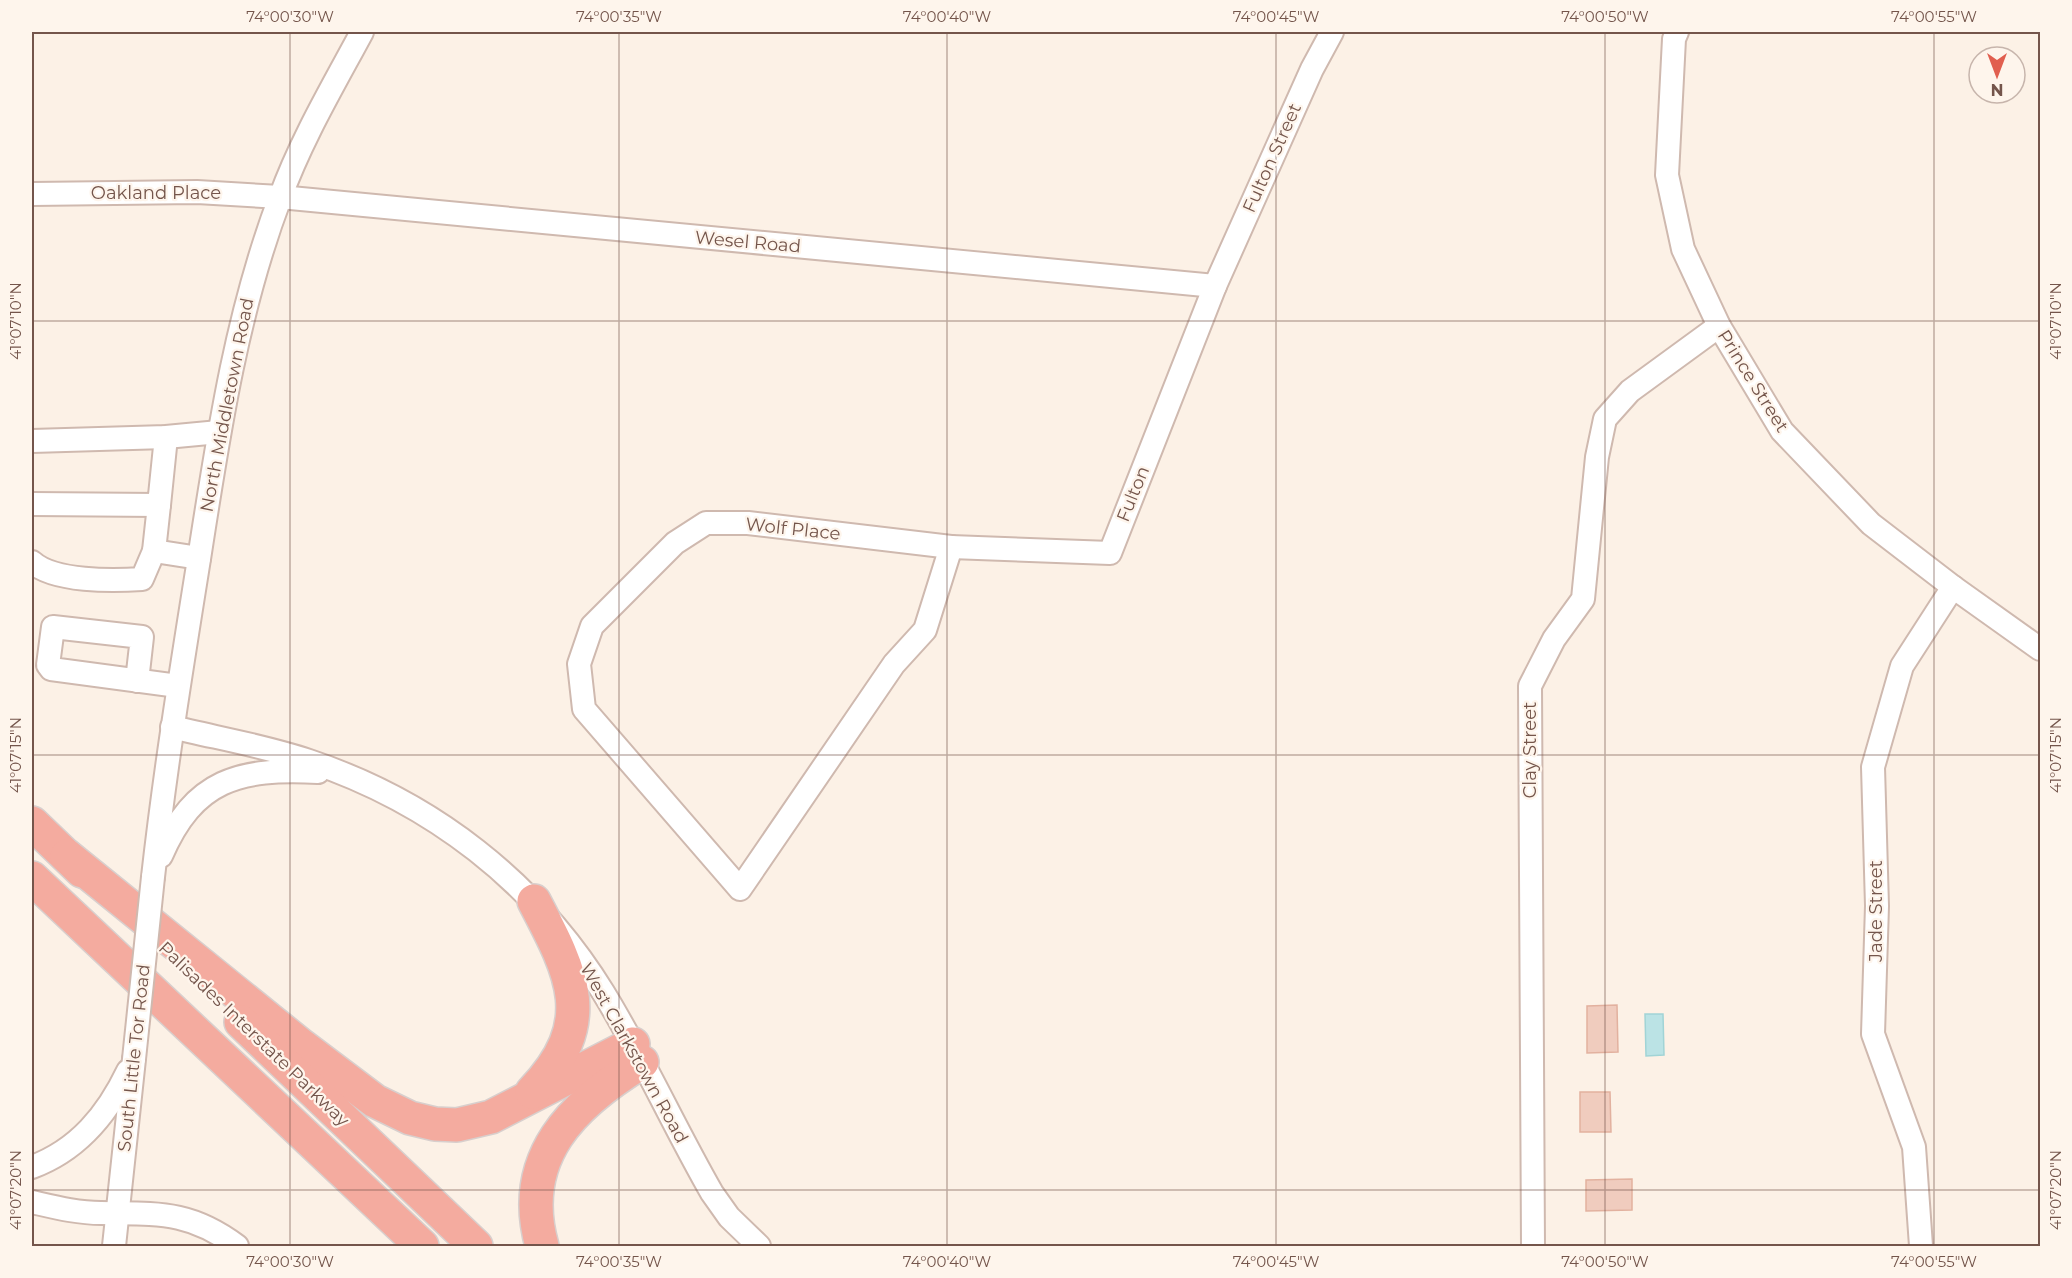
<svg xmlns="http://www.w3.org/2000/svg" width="2072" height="1278" viewBox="0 0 2072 1278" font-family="Montserrat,sans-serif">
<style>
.water{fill:#bbe3e5;stroke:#a1d4d6;stroke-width:1.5}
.building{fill:#f0ccbe;stroke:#e2b19f;stroke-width:1.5}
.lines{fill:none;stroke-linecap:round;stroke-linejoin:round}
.minor-casing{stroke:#cfb9af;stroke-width:26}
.highway-casing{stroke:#d8cfcd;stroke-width:36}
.minor{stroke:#fff;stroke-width:22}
.highway{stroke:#f4ab9f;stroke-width:33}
.minor-bridge-casing{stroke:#cfb9af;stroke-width:26;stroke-linecap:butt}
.minor-bridge{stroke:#fff;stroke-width:22}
.ticks{fill:none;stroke:#74554b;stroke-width:1.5;stroke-opacity:0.45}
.labels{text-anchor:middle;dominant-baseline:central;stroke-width:4.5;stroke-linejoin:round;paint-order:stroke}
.street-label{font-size:18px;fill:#74554b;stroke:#fef5ec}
.neatline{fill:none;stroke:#74554b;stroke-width:2}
.ticks-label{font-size:15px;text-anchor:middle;fill:#74554b}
</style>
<rect width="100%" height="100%" fill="#fcf1e6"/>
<polygon class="water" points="1645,1014 1663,1014 1664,1055 1646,1056"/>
<g class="building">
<polygon points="1617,1005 1618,1052 1587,1053 1587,1006"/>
<polygon points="1580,1092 1610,1092 1611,1132 1580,1132"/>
<polygon points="1632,1179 1632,1210 1586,1211 1586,1180"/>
</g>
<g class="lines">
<g class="minor-casing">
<g id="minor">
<polyline points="1677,32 1674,39 1667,175 1683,249 1719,326 1782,431 1871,524 1953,587 2040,649"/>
<polyline points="32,194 197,192 280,197 1215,286"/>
<polyline points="32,441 166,437 219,432"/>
<polyline points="32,504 159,505 166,437"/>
<polygon points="706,523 748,523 951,547 925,630 894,664 740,889 584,709 579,664 592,626 675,543"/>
<polyline points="951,547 1110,553 1215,286 1312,69 1332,32"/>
<polyline points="154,551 199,558"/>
<path d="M32,562C54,582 113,581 142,579L154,551L159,505"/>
<polyline points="137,681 142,637 53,627 48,665 51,669 178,686"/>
<path d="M172,727C217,738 265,746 309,761C432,802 535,882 603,992C643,1057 674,1127 712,1193L729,1217L759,1246"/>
<path d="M161,856C194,779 239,768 318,772"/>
<path d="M153,877C165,770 182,665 199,559C218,437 236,314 280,198C301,140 333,86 362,32"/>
<path d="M32,1167C78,1150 107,1115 128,1071"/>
<path d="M32,1202C54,1207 77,1213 101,1213C156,1214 189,1210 237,1246"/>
<polyline points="114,1246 134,1059"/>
<polyline points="1533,1246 1530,686 1554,639 1583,599 1597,457 1605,419 1630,391 1719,326"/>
<polyline points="1921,1246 1914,1147 1873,1034 1877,906 1873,767 1902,666 1953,587"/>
</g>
</g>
<g class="highway-casing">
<g id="highway">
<polyline points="32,823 82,871"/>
<polyline points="67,856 302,1046 375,1101 410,1118 435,1124 457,1125 491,1117 633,1044"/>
<polyline points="32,878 422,1246"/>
<polyline points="241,1022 476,1246"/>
<path d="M532,1092C598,1023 573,975 534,901"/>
<path d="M542,1246C517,1157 573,1104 642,1062"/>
</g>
</g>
<use href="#minor" class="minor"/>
<use href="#highway" class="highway"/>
<g class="minor-bridge-casing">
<polyline id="minor-bridge" points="134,1059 153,877"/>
</g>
<use href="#minor-bridge" class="minor-bridge"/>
</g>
<path class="ticks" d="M290,32V1246M619,32V1246M947,32V1246M1276,32V1246M1605,32V1246M1934,32V1246M32,321H2040M32,755H2040M32,1190H2040"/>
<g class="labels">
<g class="street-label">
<text transform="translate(1272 158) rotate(-66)">Fulton Street</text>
<text x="156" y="193">Oakland Place</text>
<text transform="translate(748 242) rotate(5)">Wesel Road</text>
<text transform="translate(1753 381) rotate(58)">Prince Street</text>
<text transform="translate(227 405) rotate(-79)">North Middletown Road</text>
<text transform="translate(1133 494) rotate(-68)">Fulton</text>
<text transform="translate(793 529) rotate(6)">Wolf Place</text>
<text transform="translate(1530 750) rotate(-90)">Clay Street</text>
<text transform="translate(1876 911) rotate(-90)">Jade Street</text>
<text transform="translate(254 1034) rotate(44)">Palisades Interstate Parkway</text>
<text transform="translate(634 1053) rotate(61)">West Clarkstown Road</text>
<text transform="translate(134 1058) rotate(-84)">South Little Tor Road</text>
</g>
</g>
<rect width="2072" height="1278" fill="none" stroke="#fef5ec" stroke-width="66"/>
<g transform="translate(1997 75) rotate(180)"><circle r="28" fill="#fef5ec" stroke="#c7b5ac" stroke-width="1.5"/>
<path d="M0-4.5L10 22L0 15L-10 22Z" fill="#e15f4f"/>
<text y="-9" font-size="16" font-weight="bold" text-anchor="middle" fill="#74554b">N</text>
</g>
<rect x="33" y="33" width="2006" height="1212" class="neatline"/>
<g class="ticks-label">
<text x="290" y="22">74°00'30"W</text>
<text x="619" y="22">74°00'35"W</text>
<text x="947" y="22">74°00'40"W</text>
<text x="1276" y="22">74°00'45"W</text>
<text x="1605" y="22">74°00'50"W</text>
<text x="1934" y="22">74°00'55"W</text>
<text transform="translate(2056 321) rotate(-90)" y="5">41°07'10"N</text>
<text transform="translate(16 321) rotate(-90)" y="5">41°07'10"N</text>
<text transform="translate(2056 755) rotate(-90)" y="5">41°07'15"N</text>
<text transform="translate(16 755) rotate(-90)" y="5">41°07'15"N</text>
<text transform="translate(2056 1190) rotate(-90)" y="5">41°07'20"N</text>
<text transform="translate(16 1190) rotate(-90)" y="5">41°07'20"N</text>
<text x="290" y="1267">74°00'30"W</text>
<text x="619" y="1267">74°00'35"W</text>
<text x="947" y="1267">74°00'40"W</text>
<text x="1276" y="1267">74°00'45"W</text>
<text x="1605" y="1267">74°00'50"W</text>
<text x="1934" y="1267">74°00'55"W</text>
</g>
</svg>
